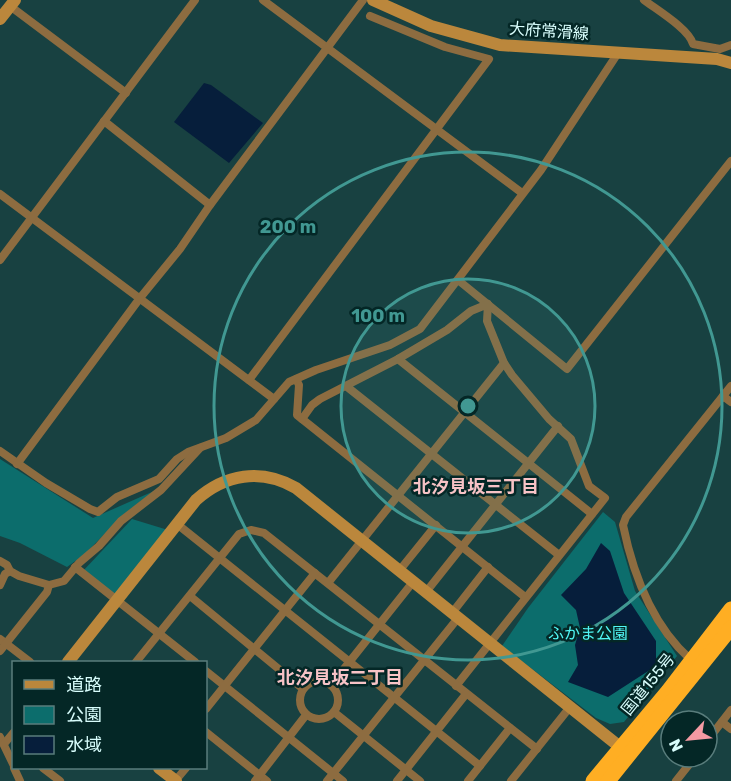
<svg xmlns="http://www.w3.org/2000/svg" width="731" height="781" viewBox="0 0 731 781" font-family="Rubik,'Noto Sans JP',sans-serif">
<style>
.green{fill:#0c6d6c}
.water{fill:#061e3b}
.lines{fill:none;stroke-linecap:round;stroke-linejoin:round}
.street{stroke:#8d6c40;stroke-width:8}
.secondary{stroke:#bb873c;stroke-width:12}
.highway{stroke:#ffae23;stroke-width:15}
.ring{fill:none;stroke:#419892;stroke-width:3}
.labels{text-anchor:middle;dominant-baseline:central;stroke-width:5;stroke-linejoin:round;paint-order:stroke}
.street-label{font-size:16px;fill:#d8fdfc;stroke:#042726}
.park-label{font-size:16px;fill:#51f7f5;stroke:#042726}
.neighbourhood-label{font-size:18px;font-weight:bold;fill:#f7c3c6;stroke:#042726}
.centre{fill:#419892;stroke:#042726;stroke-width:3}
.ring-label{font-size:18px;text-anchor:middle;font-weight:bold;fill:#419892;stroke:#042726;stroke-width:5;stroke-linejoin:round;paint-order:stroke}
</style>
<rect width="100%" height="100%" fill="#184141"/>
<g class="green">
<polygon points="0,459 93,518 154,491 124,514 85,554 67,567 20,543 0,536"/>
<polygon points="603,512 615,522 635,591 677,656 624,722 610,724 596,718 502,646 528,608"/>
<polygon points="132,519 168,530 115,595 83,571"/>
</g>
<g class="water">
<polygon points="204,83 211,85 263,123 229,163 174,122"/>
<polygon points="601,543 610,551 624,593 656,641 656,666 608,697 568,682 578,665 575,645 580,628 576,610 561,595 586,569"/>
</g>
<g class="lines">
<g class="street">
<polyline points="263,0 522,193"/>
<path d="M644,0C657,10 689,29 693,44L720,49L731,45"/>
<polyline points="10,6 126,93"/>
<polyline points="104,121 210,205"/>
<polyline points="0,194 274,399"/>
<polyline points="0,260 195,0"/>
<polyline points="458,280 567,369 731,161"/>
<polyline points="398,359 592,514"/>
<polyline points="296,379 299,385 297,415 525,597"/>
<polyline points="249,380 489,59 445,47 370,16"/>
<polyline points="346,386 559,555"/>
<polyline points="723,396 731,402"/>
<polyline points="302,419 312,405 320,399 398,359 447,330 471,311 488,304 487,321 504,363 512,375 549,419 571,439 589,486 605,498 456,686"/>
<polyline points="0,451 46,483 90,509 98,512 117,497 159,479 177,459 188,452 226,438 256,420 289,382 316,370 390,345 420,329 541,170 618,53"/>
<polyline points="17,464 140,298 180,249 210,205 363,0"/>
<polyline points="177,524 480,766"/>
<polyline points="0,561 7,565 10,571 19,576 49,585 64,581 79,563 99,546 121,521 161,490 200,448"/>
<polyline points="75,567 195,662"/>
<polyline points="399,571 436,525"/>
<polyline points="328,583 504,363"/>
<polyline points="0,585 5,574 10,571"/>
<polyline points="426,592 558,426"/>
<polyline points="190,596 303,689"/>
<polyline points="452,613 488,567"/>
<polyline points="0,639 30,662"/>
<polyline points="0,651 47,592 49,585"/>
<path d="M690,659C652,625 633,574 623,525L626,517L731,386"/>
<polyline points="136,662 239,534 251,530 264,533 537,749"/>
<polyline points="206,671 343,781"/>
<circle cx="319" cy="700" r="19"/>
<polyline points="331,685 413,582"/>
<polyline points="206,709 315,573"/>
<polyline points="334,712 420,781"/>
<polyline points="722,722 731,729"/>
<polyline points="206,732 267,781"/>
<polyline points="0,737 14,766"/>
<polyline points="707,741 731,710"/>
<polyline points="4,744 14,732"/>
<polyline points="14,768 20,781"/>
<polyline points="43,768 60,781"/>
<polyline points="175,781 186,768"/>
<polyline points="255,781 306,715"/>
<polyline points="327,781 458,618"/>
<polyline points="397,781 466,694"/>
<polyline points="468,781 510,728"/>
<polyline points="511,781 570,707"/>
<polyline points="676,781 695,757"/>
</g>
<g class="secondary">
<polyline points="373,0 431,26 500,45 717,59 731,63"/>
<polyline points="0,19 15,0"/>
<path d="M68,662L196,500C225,474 261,468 296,488L620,747"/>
<polyline points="159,768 176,781"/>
</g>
<g class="highway">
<polyline points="593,781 668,691 731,609"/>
<polyline points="608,781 731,628"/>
</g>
</g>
<circle cx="468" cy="406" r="127" fill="#419892" fill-opacity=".12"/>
<g class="ring">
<circle cx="468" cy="406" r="127"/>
<circle cx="468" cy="406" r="254"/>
</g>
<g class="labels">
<g class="street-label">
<text transform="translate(549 31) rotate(4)">大府常滑線</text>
<text transform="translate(648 684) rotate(-51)">国道155号</text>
</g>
<g class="park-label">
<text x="588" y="633">ふかま公園</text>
</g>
<g class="neighbourhood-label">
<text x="476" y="487">北汐見坂三丁目</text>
<text x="340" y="678">北汐見坂二丁目</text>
</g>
</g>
<circle cx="468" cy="406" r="9" class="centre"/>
<g class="ring-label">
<text x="288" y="233">200 m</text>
<text x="378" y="322">100 m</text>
</g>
<rect x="12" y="661" width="195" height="108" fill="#042726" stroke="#597d7c" stroke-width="1.5"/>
<rect x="24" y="680" width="30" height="9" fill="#bb873c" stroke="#597d7c" stroke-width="1.5"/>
<text x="66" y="691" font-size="18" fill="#d8fdfc">道路</text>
<rect x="24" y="706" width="30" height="18" fill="#0c6d6c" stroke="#597d7c" stroke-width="1.5"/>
<text x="66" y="721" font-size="18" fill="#d8fdfc">公園</text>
<rect x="24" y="736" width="30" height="18" fill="#061e3b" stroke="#597d7c" stroke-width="1.5"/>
<text x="66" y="751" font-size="18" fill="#d8fdfc">水域</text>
<g transform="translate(689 739) rotate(244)"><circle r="28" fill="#042726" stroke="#597d7c" stroke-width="1.5"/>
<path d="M0-4.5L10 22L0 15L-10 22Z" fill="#f49aa3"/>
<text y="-9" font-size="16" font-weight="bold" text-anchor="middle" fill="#d8fdfc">N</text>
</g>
</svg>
